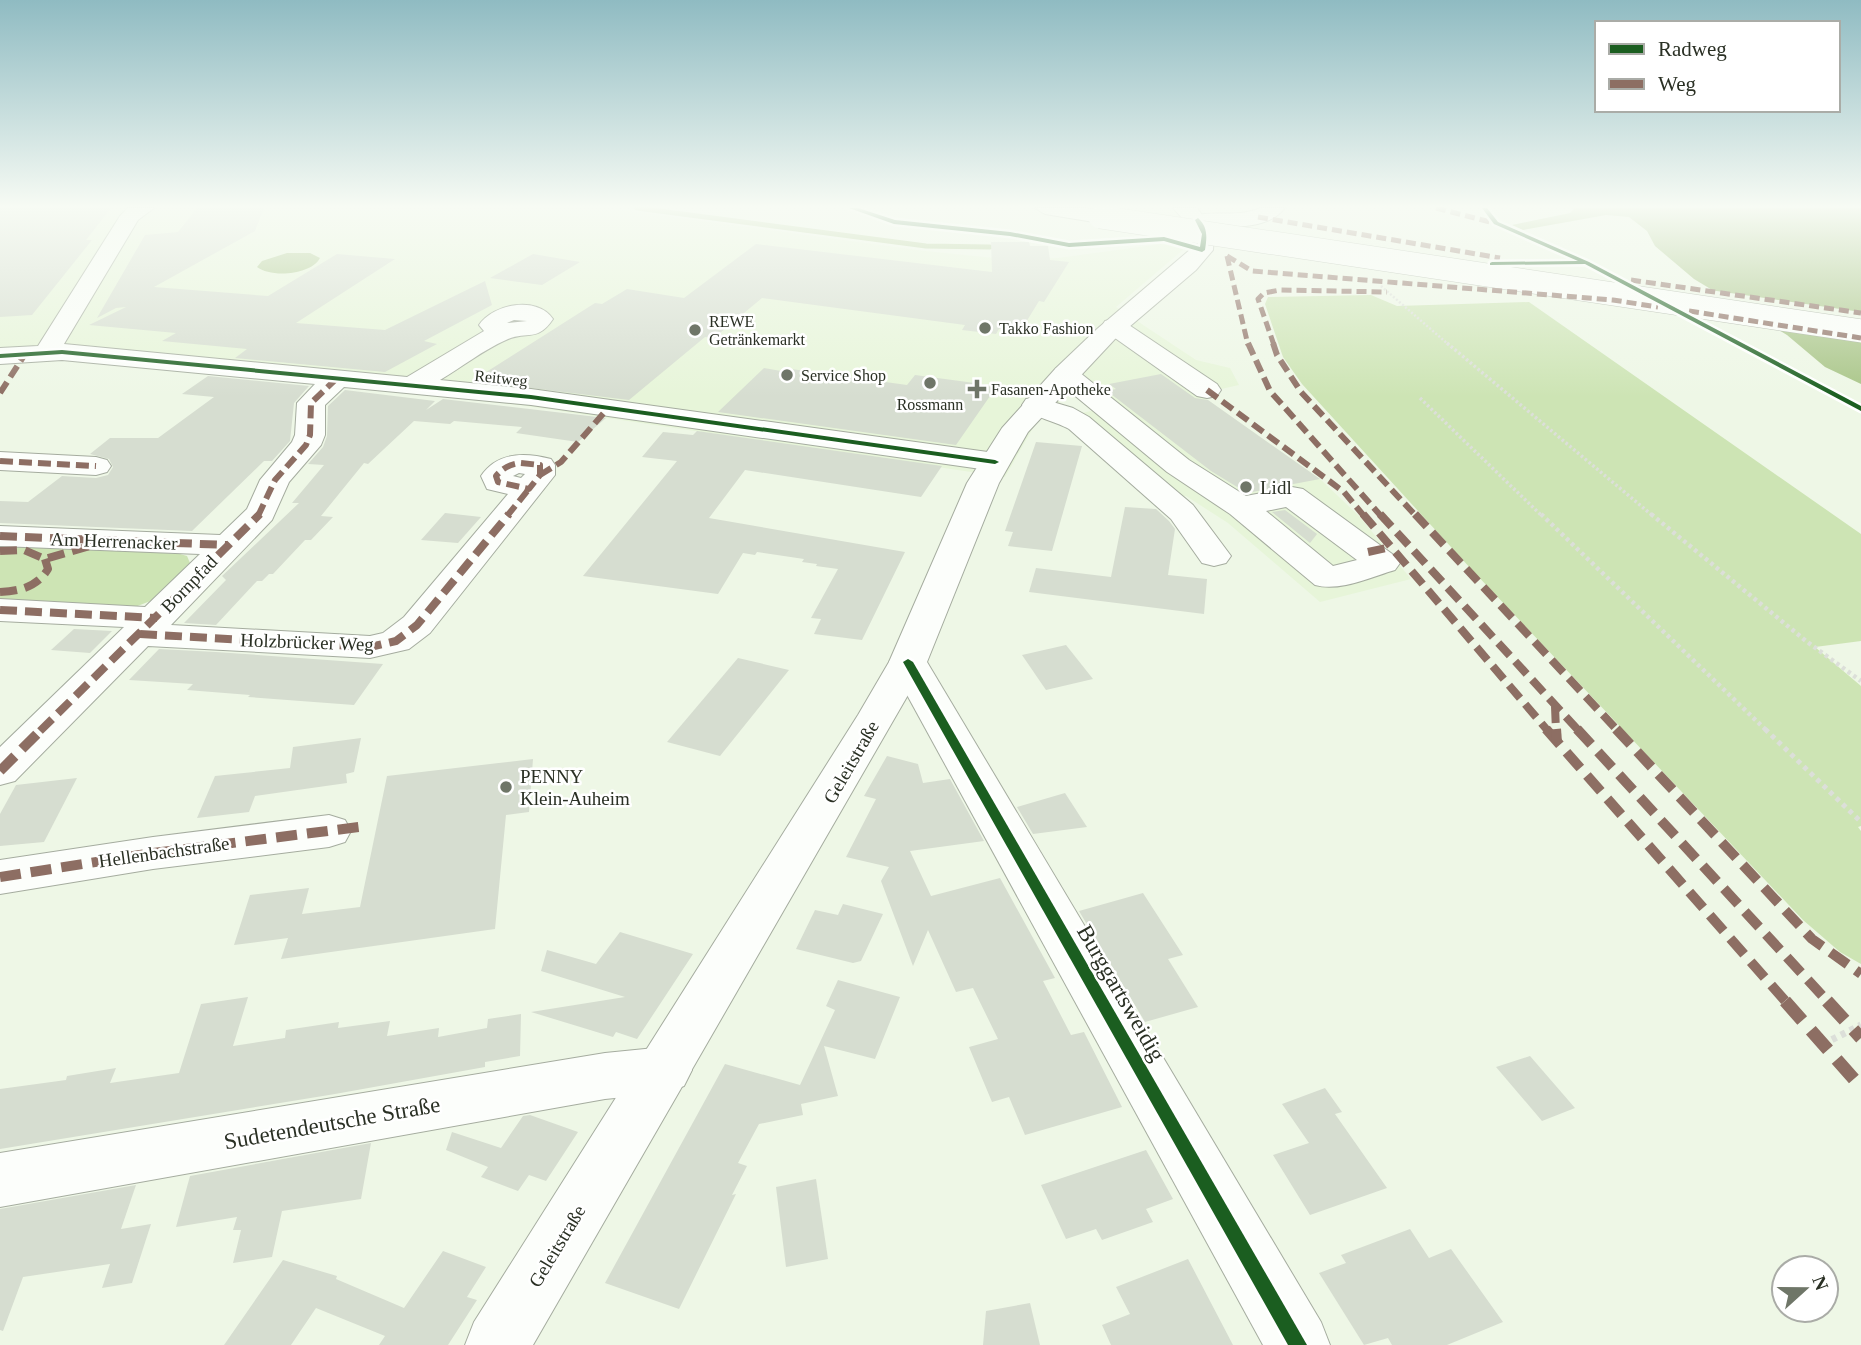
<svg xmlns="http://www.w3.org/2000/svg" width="1861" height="1345" viewBox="0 0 1861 1345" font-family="Georgia,serif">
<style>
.built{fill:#e7f5d9}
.green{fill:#cde4b4}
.water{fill:#a9c588}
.pier{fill:#eef7e6}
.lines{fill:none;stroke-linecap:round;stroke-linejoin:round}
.stream{stroke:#a9c588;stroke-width:5}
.building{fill:#d6ddd0}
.minor-casing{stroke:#a5ac9f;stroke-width:2}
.major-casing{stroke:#a5ac9f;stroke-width:2}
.highway-casing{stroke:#a5ac9f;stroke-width:2}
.path-far4{stroke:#dcdfd9;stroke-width:2.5;stroke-dasharray:2 2;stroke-linecap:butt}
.path-far3{stroke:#dcdfd9;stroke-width:3.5;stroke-dasharray:2.5 2.5;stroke-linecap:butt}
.path-far2{stroke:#dcdfd9;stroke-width:4.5;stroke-dasharray:3.5 3.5;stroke-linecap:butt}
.path-far1{stroke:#dcdfd9;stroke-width:5;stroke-dasharray:4.5 4.5;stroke-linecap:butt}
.path{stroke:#dcdfd9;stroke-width:7;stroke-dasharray:5 5;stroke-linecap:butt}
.minor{fill:#fcfefb;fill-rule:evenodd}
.major{fill:#fcfefb;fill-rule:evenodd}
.highway{fill:#fcfefb;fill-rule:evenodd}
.highway-bridge-casing{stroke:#a5ac9f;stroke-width:24;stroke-linecap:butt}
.highway-bridge{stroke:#fcfefb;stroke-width:23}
.quiet-far4{stroke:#8d6e63;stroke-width:5;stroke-dasharray:10 5;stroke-linecap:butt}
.quiet-far3{stroke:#8d6e63;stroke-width:6;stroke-dasharray:13 6;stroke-linecap:butt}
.quiet-far2{stroke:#8d6e63;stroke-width:8;stroke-dasharray:17 8;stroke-linecap:butt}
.quiet-far1{stroke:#8d6e63;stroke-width:10;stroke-dasharray:21 10;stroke-linecap:butt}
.quiet{stroke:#8d6e63;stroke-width:13;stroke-dasharray:26 13;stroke-linecap:butt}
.cycleway-casing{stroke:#fff;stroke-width:5}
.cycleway{fill:#1b5e20;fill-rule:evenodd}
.poi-dot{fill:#6f7668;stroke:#fff;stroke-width:2.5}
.labels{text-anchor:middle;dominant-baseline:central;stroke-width:5;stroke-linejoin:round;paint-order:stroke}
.far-poi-label{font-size:16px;fill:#2a3024;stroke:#fff;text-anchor:start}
.far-street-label{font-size:16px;fill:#2a3024;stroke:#fff}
.poi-label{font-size:19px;fill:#2a3024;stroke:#fff;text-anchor:start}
.street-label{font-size:19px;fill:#2a3024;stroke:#fff}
.near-street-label{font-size:23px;fill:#2a3024;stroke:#fff}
</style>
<rect width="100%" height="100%" fill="#eef7e6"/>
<polygon class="built" points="0,208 606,208 925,251 1014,260 1058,258 1161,244 1184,249 1116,307 1196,360 1230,368 1239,385 1199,394 1320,479 1359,516 1411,579 1320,602 1228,523 1186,496 1182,497 1104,431 1082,413 1095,410 1074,392 1038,419 1005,477 520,405 81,358 0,360"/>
<g class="green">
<polygon points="1371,295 1397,306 1529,302 1861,534 1861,641 1815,647 1861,686 1861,826 1858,827 1861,831 1861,964 1840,952 1803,920 1472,570 1302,384 1283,357 1265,304 1268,297"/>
<polygon points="0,544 180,554 187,556 190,563 153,600 135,607 0,601"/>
</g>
<g class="water">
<polygon points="1575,208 1861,208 1861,384 1825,367 1787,335 1694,279 1655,246 1647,231 1629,217 1606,215 1523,230 1512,225 1570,213"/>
<path d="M287,253H310L320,258C311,275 271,278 257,267L262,261Z"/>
</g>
<polygon class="pier" points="1703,289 1861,312 1861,339 1741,312"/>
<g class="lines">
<polyline class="stream" points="637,208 926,246 990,247"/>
</g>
<g class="building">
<polygon points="0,208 111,208 86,240 92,240 32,315 0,317"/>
<polygon points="197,208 264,208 255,231 154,287 268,296 337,254 395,259 296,323 385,330 485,281 492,305 424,341 437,344 385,372 235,358 247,349 162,341 176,333 89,325 126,307 116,308 97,318 145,235 178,232"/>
<polygon points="991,242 1029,242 1030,246 1048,246 1050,260 1069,262 1044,302 1039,301 1020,332 999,329 996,334 962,330 965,325 762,298 714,338 705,337 629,400 472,381 595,303 602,304 627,289 684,298 756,244 992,272"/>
<polygon points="533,254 580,262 542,285 490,278"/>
<polygon points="764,368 781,371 784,368 907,385 915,375 997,386 956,445 718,412"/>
<polygon points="1161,374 1195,398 1208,400 1320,479 1247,493 1211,471 1107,391 1116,389 1109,384"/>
<polygon points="208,376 309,386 294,403 290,441 272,461 264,461 192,531 0,523 0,501 28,502 62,476 96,478 108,475 113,467 109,459 90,454 110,438 158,438 214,397 182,394"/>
<polygon points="345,390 435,401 426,410 443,399 606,418 578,442 516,433 522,427 454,421 450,424 414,421 368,464 364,463 321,516 333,517 311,540 305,540 273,574 269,574 262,581 257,581 216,625 184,623 226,580 222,576 299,503 292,503 324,465 308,464 323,447 327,436 328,406"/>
<polygon points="697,431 942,466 921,497 745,470 709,518 905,552 862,640 814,634 821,619 811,618 838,569 816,566 817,564 802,562 804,559 757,552 755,555 743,553 718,594 583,576 677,461 642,457 663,432 693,435"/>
<polygon points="1036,442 1082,446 1052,551 1008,546 1013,532 1005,531"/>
<polygon points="1125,507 1156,509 1169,521 1175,529 1168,575 1207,579 1204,614 1029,592 1036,568 1111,577"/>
<polygon points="1285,510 1317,534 1310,543 1272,512"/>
<polygon points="445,513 481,517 458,543 421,540"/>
<polygon points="74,629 112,631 90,653 51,650"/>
<polygon points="1066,645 1093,679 1046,690 1022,655"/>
<polygon points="159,649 216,652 383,664 354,705 248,697 250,695 187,690 193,684 129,680"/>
<polygon points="738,658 789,670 720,756 667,742"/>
<polygon points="361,738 354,772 346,774 347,783 255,796 249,812 197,818 215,776 290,768 293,747"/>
<polygon points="887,756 918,764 923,783 950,779 984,841 910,851 931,896 1000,878 1055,978 1043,981 1071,1035 1084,1032 1122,1107 1025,1135 1009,1097 992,1102 969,1047 998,1039 973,988 956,992 928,930 913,966 881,881 889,867 846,857 876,799 864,796"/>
<polygon points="533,759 529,812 506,815 495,929 281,959 288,938 234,945 250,895 309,888 302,914 360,907 387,776"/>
<polygon points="77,778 44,842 0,846 0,814 16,785"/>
<polygon points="1065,793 1087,827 1033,834 1017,807"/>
<polygon points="1143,893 1183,955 1168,959 1198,1007 1145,1022 1079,911"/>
<polygon points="843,904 883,914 861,961 853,963 796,949 815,910 838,915"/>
<polygon points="620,932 693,954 637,1039 616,1032 613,1037 531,1012 625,997 541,971 547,950 596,964"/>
<polygon points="838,980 900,997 875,1059 824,1046 838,1096 801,1104 803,1115 759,1124 738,1163 747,1166 732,1195 736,1194 679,1309 605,1283 725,1064 800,1085 835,1010 826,1006"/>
<polygon points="248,997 233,1046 285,1038 286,1030 339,1022 338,1028 390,1021 387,1036 439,1028 438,1037 487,1028 488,1019 521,1014 520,1056 485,1062 485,1067 335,1094 0,1149 0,1089 66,1080 67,1076 116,1068 110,1083 179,1073 201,1004"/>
<polygon points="1530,1056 1575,1108 1542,1121 1496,1067"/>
<polygon points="1325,1088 1342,1112 1335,1114 1387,1188 1310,1215 1273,1155 1309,1143 1282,1104"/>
<polygon points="530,1115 578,1132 546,1181 529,1175 518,1191 481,1177 488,1167 446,1150 452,1132 501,1148 523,1116"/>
<polygon points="371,1143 361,1199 282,1211 272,1257 233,1263 241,1230 233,1230 237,1217 176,1227 190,1176"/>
<polygon points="1146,1150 1173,1199 1146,1209 1153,1222 1102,1240 1096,1229 1066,1239 1041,1185"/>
<polygon points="816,1179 828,1259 786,1267 776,1187"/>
<polygon points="136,1185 121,1229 151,1224 132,1283 102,1288 110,1264 23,1277 3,1331 0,1330 0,1209"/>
<polygon points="1410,1229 1429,1258 1451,1249 1503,1322 1447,1345 1392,1345 1388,1338 1364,1345 1319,1273 1346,1263 1341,1255"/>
<polygon points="443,1251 486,1267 467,1297 477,1300 448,1345 379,1345 385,1336 316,1308 291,1345 224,1345 283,1260 337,1276 336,1279 404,1308"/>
<polygon points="1188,1259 1233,1345 1111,1345 1102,1325 1130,1314 1116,1287"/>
<polygon points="1030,1303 1040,1345 983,1345 986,1311"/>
</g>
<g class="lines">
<g class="minor-casing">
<g id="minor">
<path d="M128,208H154L138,220L64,344L407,377L484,331L479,325C493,304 537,295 553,319C537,343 527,330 506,340C483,350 462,367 440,380L531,389L995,453L1006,456L1010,462L1006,468L995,471L531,405L344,387L325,405V435L321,445L289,482L272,520L171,625L370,636L383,633L404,617L508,494L487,489L481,476C497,452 524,452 551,459L555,465V475L430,633L409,649L370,658L148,646L15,781L0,785V747L124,627L0,621V599L145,607L200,554L0,546V526L220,535L247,509L260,480L292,442L295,435L297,403L315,384L62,360L0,364V348L38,346L120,216ZM514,320L527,321L507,323ZM519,473L525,474L521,478L513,476Z"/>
<path d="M1260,208H1285C1266,232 1225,226 1198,226L1191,224L1188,220L1191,216C1214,210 1238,218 1260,208Z"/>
<polygon points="1114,319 1123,321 1217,384 1221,390 1217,396 1207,398 1197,396 1105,331 1102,326 1105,321"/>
<path d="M1065,366L1074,368L1189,460L1246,496L1292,487L1303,489L1395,556L1400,563L1395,570C1371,577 1340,592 1315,585L1230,514L1167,472L1056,380L1052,374L1056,368ZM1286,507L1357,560L1333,566L1266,511Z"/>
<path d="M1036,397L1073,408L1089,417L1193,505L1231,556L1226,563L1214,566L1202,563L1171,519L1069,429C1055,421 1030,417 1022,405L1026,399Z"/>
<polygon points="0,452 96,457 107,460 111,466 107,472 96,475 0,470"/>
<polygon points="908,651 921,654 927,662 1321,1322 1330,1345 1263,1345 889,662 895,654"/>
<polygon points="329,815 345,820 351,831 345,842 329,847 153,869 0,894 0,860 153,837"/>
<polygon points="665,1047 684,1054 692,1070 684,1086 665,1093 605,1099 0,1207 0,1153 605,1053"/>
</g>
</g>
<g class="major-casing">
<path id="major" d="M1173,208H1197L1214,231L1213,250L1196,270L1115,339L1028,432L999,483L927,662L533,1345H465L474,1322L858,715L889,662L967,483L1002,428L1056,368L1097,329L1192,248C1198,227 1185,223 1173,208Z"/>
</g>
<g class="highway-casing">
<polygon id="highway" points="1035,208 1086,208 1107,213 1110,217 1107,221 1100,223 1045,214"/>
</g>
<polyline class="path-far4" points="1381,286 1449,345"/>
<g class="path-far3">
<polyline points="1447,343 1653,516"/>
<polyline points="1420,398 1542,516"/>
</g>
<g class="path-far2">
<polyline points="1541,514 1767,731"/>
<polyline points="1651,514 1806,641 1861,681"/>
</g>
<polyline class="path-far1" points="1765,729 1859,820"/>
<polyline class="path" points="1823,1044 1861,1025"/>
<use href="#minor" class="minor"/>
<use href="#major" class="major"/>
<use href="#highway" class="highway"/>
<g class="highway-bridge-casing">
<polyline id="highway-bridge" points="1100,217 1861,331"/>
</g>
<use href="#highway-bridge" class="highway-bridge"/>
<g class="quiet-far4">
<polyline points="1436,208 1494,223"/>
<polyline points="1258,217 1500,258"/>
<polyline points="1227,256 1248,345"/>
<polyline points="1227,256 1252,271 1613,300 1658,307"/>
<polyline points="1631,280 1861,313"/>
<polyline points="1689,311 1861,338"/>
<polyline points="1274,345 1258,299 1264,293 1280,290 1387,292"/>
</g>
<g class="quiet-far3">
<polyline points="1248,343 1270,391 1381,516"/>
<polyline points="1273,343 1277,355 1301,392 1416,516"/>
<polyline points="1207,390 1344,492 1364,516"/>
<polyline points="0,393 25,354"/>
<polyline points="0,461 96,466"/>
<path d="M521,463L540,465V475L529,489L498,482L496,476C503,468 510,464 521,463Z"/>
<polyline points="540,475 561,462 609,407"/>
<polyline points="258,516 275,480 306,445 310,435 311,403 336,379"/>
<polyline points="507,516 529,489"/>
</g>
<g class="quiet-far2">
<polyline points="1363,514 1548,731"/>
<polyline points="1380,514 1579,731"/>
<polyline points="1415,514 1618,731"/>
<polyline points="0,536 227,545"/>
<polyline points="0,551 24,550 45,559 97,544"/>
<polyline points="1368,552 1391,547"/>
<path d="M0,592C20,591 37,587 48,569L45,559"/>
<polyline points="0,610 157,618"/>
<polyline points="140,634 370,647 396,641 417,625 509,514"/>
<polyline points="1555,706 1556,731"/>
<polyline points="40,731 260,514"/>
</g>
<g class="quiet-far1">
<polyline points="1546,729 1787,1003"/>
<polyline points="1556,729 1557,742"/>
<polyline points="1577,729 1829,1003"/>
<polyline points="1616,729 1812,939 1861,974"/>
<polyline points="0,771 42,729"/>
<polyline points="0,877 153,853 367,826"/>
</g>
<g class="quiet">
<polyline points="1785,1001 1861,1087"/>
<polyline points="1827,1001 1861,1038"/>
</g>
<g class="cycleway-casing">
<g id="cycleway">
<path d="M849,208H858L895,220L1010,232L1069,243L1164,237L1200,247L1202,234L1195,220L1198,218C1208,227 1207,237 1205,250L1202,252L1164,241L1069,247L1010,236L894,224Z"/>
<polygon points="1482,208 1487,208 1498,222 1589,262 1861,406 1861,411 1585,264 1490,265 1490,263 1492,262 1578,261 1494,224"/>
<polygon points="62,350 531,395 995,460 999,462 995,464 531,399 62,354 0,358 0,354"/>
<polygon points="908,659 913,662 1307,1345 1288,1345 903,662"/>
</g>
</g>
<use href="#cycleway" class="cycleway"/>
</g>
<linearGradient id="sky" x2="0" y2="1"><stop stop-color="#8fbbc2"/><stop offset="0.52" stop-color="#f7fbf4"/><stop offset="1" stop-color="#f7fbf4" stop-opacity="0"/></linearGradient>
<rect width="1861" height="397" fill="url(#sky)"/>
<g class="poi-dot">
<circle cx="985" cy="328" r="7"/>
<circle cx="695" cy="330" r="7"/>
<circle cx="787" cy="375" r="7"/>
<circle cx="930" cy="383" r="7"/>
<path d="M973.5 378.5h7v7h7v7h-7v7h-7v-7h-7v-7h7z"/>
<circle cx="1246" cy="487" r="7"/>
<circle cx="506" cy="787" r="7"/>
</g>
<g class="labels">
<g class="far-poi-label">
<text x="709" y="321">REWE<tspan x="709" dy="18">Getränkemarkt</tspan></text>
<text x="999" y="328">Takko Fashion</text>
<text x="801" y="375">Service Shop</text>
<text x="991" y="389">Fasanen-Apotheke</text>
<text x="930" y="404" text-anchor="middle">Rossmann</text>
</g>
<g class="far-street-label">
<text transform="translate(501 378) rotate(6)">Reitweg</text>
</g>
<g class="poi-label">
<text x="1260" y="487">Lidl</text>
<text x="520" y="776">PENNY<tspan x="520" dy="22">Klein-Auheim</tspan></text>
</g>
<g class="street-label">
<text transform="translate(114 541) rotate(2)">Am Herrenacker</text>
<text transform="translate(189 584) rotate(-46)">Bornpfad</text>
<text transform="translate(307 642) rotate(2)">Holzbrücker Weg</text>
<text transform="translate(851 762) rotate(-60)">Geleitstraße</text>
<text transform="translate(164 852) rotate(-8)">Hellenbachstraße</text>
<text transform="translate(557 1246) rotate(-59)">Geleitstraße</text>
</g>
<g class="near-street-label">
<text transform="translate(1121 993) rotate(60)">Burggartsweidig</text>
<text transform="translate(332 1123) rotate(-10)">Sudetendeutsche Straße</text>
</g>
</g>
<rect x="1595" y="21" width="245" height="91" fill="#ffffff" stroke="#aaaca7" stroke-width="2"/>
<rect x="1609" y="44" width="35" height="10" fill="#1b5e20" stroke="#aaaca7" stroke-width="2"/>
<text x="1658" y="56" font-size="21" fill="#2a3024">Radweg</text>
<rect x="1609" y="79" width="35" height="10" fill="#8d6e63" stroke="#aaaca7" stroke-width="2"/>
<text x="1658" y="91" font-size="21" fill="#2a3024">Weg</text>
<g transform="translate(1805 1289) rotate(69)"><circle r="33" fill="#ffffff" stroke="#aaaca7" stroke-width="2"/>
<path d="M0-5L12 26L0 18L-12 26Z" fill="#6f7668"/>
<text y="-10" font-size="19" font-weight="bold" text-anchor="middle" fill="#2a3024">N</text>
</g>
</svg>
